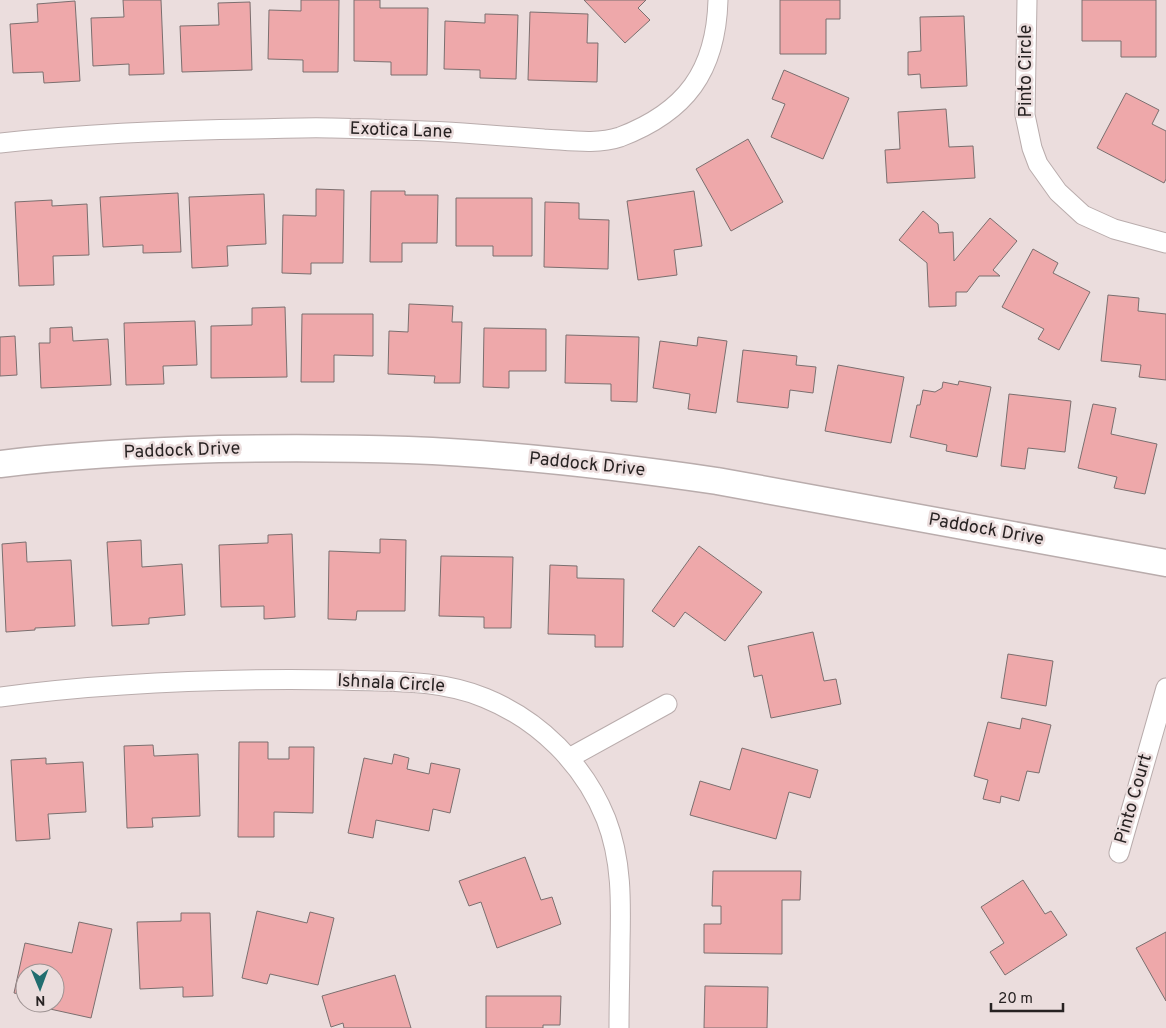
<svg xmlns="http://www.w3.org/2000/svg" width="1166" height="1028" viewBox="0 0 1166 1028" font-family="Overpass,sans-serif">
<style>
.building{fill:#eea8aa;stroke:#7b6f6f}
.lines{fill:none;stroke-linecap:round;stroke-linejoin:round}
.street-casing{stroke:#b9acac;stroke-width:21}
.secondary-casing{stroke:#b9acac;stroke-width:29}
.street{stroke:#fff;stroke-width:19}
.secondary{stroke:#fff;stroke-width:26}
.labels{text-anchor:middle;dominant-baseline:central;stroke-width:5;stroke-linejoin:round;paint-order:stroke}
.street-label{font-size:18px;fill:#272222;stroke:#ebdddd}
</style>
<rect width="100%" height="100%" fill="#ebdddd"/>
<g class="building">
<polygon points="123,0 161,0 164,74 129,75 129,64 93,66 91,18 124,17"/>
<polygon points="301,0 339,0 338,72 303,72 303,60 268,59 269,10 301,11"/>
<polygon points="354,0 380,0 380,8 428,8 427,75 391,75 391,62 354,61"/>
<polygon points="584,0 646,0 638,8 650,20 625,43"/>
<polygon points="780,0 840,0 840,19 826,19 826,54 780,54"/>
<polygon points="1082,0 1156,0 1156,57 1121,57 1121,41 1082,41"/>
<polygon points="75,1 80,81 44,83 43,72 13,73 10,24 38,22 37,4"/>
<polygon points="250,2 252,70 182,72 180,26 219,25 218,3"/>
<polygon points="530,12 588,14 587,43 598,43 597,82 528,80"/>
<polygon points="485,14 518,15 516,79 480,78 480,70 444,69 445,21 485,23"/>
<polygon points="964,16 967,86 921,88 920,74 908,75 908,52 921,51 920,17"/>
<polygon points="784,70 849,98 823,159 771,137 785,104 772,99"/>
<polygon points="1126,93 1159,110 1152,124 1166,131 1166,179 1164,183 1097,148"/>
<polygon points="946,109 949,147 973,146 975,178 887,183 885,150 900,149 898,112"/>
<polygon points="748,139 783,202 731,231 696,169"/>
<polygon points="316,189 344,190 343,263 311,263 311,274 282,273 283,215 316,216"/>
<polygon points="371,191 405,191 405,195 438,195 437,243 402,243 402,262 370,262"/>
<polygon points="694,191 702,246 674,250 677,275 638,280 627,201"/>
<polygon points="178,193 181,252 143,253 143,245 103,247 100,197"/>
<polygon points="264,194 266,244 227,246 228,266 192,268 189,197"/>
<polygon points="456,198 532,198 532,256 493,256 493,246 456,246"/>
<polygon points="52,200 52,206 87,204 89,255 53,256 54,285 19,286 15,202"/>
<polygon points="545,202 579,203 579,219 609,220 608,269 544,267"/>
<polygon points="923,211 938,224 939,233 953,232 954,261 990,218 1017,241 993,270 1000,276 979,276 967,292 956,292 956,306 929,307 927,263 899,240"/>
<polygon points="1033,249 1058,263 1053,273 1090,292 1059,350 1038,339 1044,329 1002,307"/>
<polygon points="1108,295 1139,298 1138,311 1166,314 1166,380 1139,377 1141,365 1101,361"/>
<polygon points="409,304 453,306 452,322 462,322 460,383 434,383 435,376 388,374 389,331 408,332"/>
<polygon points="285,307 287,377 211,378 211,326 252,325 252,308"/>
<polygon points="302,314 373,314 373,356 334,355 334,382 301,382"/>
<polygon points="195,321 197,365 163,366 164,384 126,385 124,323"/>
<polygon points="72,327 73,341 108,339 111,385 41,388 39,343 50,343 50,328"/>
<polygon points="484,328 546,329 546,371 509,371 509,388 483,387"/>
<polygon points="566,335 639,337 637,402 611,401 611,384 565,383"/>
<polygon points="15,336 17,375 0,376 0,337"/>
<polygon points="698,337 727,341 716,413 688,409 690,394 653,388 660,341 697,346"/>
<polygon points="743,350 797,356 796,365 816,367 813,393 790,390 788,408 737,402"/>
<polygon points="838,365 904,377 891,443 825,431"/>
<polygon points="959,381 991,387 977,457 946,451 947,445 910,437 917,405 920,405 923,390 935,392 942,388 943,382 958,385"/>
<polygon points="1009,394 1071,401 1065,452 1028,448 1025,469 1001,466"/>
<polygon points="1093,404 1116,408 1111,434 1157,444 1145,494 1114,488 1117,477 1078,468"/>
<polygon points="292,534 295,617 264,619 264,606 221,607 219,545 268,543 268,535"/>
<polygon points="380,539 406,540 405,611 357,611 356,620 328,619 329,551 380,553"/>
<polygon points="141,540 142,567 182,564 185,615 149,618 149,624 112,626 107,542"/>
<polygon points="26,542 27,562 71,560 75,626 35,628 35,630 6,632 2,544"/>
<polygon points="699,546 762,592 725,641 685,612 674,627 652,611"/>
<polygon points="441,556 513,557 511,628 484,628 484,617 439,616"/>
<polygon points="550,565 577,566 577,578 624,579 623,647 595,647 595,635 548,634"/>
<polygon points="813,632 824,681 836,679 841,704 771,718 762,675 754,677 748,646"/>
<polygon points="1008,654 1053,661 1046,706 1001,698"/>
<polygon points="1022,718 1051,725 1039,773 1027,771 1019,801 1001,796 1000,803 983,799 988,780 974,776 988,722 1020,729"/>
<polygon points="239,742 268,742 268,759 289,759 289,747 314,747 313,813 274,812 274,837 238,837"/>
<polygon points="153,745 154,756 198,754 200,816 152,818 153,827 127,828 124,746"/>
<polygon points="742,748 818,770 810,798 789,792 776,839 690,815 700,781 730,790"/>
<polygon points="394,754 409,758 407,769 429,774 431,763 460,769 450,813 433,809 429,831 376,820 373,838 348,833 364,758 392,764"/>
<polygon points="46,758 46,764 83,762 86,812 48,814 50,839 16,841 11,760"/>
<polygon points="525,857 541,900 552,897 561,924 497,948 481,902 469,906 459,881"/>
<polygon points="713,871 801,871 800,900 782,900 782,954 704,953 704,924 721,924 721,906 712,906"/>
<polygon points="1023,880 1045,914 1051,911 1067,935 1005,975 990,952 1004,943 981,907"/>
<polygon points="257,911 307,923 310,912 334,918 318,985 270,974 267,984 242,978"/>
<polygon points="181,913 210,913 213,996 183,997 183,987 140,989 137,922 181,921"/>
<polygon points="79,922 112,929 91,1018 50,1009 51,1003 55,1003 55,973 25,973 25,995 14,993 25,943 72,953"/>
<polygon points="1166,932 1166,1001 1136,948"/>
<polygon points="395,975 411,1028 344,1028 343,1023 331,1027 322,996"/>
<polygon points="705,986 768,987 767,1028 704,1028"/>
<polygon points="486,996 561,996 560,1025 543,1025 543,1028 486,1028"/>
</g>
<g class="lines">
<g class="street-casing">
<g id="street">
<polyline points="1027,0 1025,115 1032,148 1038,164 1058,192 1083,215 1114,229 1166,243"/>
<path d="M0,143C84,134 169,130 254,129C279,129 305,127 330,128C374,129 419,130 463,133C490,135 517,137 544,139C567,140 597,145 620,137C686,112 716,71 718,0"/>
<path d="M0,697C113,682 228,678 342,680C390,682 440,679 485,698C539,720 584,764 606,819C622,860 621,902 620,945C620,972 619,1000 619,1028"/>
<polyline points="569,758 667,704"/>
<polyline points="1119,853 1166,688"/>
</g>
</g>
<g class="secondary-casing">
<path id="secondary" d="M0,464C73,455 146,451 219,449C282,448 345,448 408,450C511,454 615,466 717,481L1166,563"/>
</g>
<use href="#street" class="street"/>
<use href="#secondary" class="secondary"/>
</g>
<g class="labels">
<g class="street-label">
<text transform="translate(1026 71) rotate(-90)">Pinto Circle</text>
<text transform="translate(401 131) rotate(2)">Exotica Lane</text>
<text transform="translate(182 451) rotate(-2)">Paddock Drive</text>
<text transform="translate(587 465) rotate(6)">Paddock Drive</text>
<text transform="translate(986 530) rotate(10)">Paddock Drive</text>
<text transform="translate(391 684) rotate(3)">Ishnala Circle</text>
<text transform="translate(1134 799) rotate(-74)">Pinto Court</text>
</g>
</g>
<g transform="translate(40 988) rotate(179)"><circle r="24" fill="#ebdddd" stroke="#9d9292"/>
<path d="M0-4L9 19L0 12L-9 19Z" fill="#216d6f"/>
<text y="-8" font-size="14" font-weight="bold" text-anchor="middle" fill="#272222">N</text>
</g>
<path d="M991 1003v8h72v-8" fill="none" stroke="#272222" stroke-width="2.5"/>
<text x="998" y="1003" font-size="15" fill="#272222" stroke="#ebdddd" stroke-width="4" paint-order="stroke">20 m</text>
</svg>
